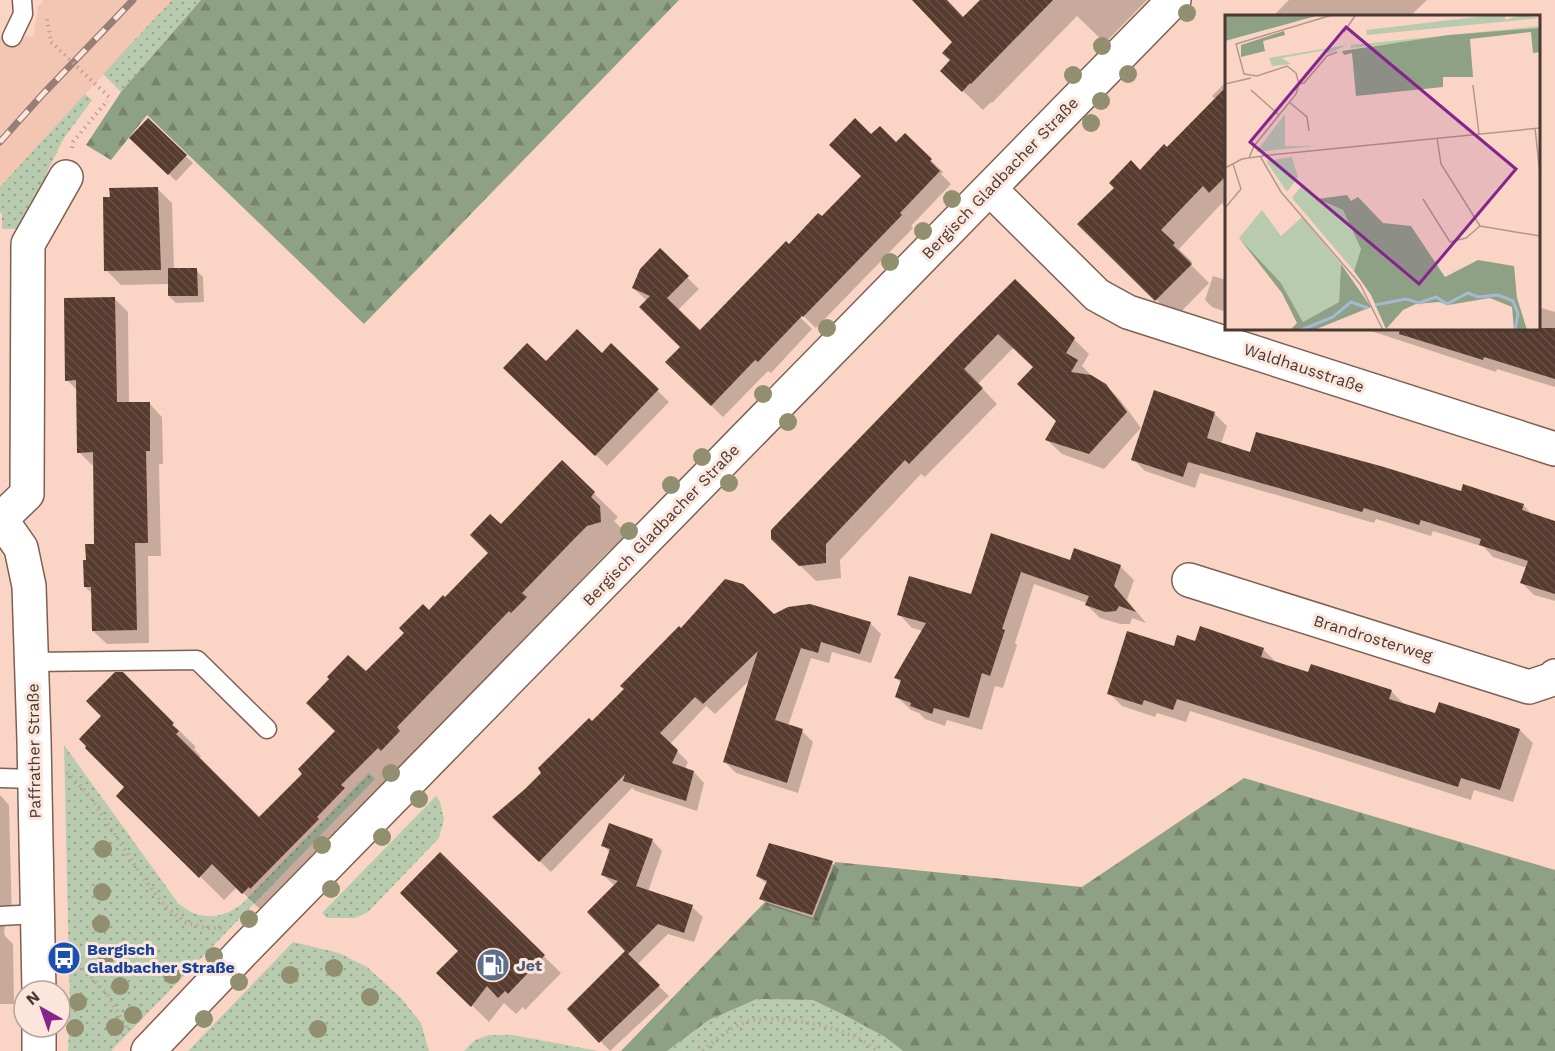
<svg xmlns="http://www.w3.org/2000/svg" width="1555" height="1051" viewBox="0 0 1555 1051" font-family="'Work Sans',sans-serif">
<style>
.built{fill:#f2c6b2}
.grass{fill:url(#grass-dots)}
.forest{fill:url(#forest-firs)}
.shadow{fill:#0003}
.building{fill:url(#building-back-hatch)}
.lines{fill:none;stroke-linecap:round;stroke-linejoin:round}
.service-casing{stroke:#7e5f51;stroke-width:21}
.minor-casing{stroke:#7e5f51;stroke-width:36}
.secondary-casing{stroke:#7e5f51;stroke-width:36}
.primary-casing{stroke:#7e5f51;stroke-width:36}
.path{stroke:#c0a295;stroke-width:4;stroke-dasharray:1.5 4.5;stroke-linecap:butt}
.service{stroke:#fff;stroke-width:18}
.minor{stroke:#fff;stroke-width:33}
.secondary{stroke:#fff;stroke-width:33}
.primary{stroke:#fff;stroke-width:33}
.rail-casing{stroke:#987f75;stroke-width:7}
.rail{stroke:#fce6dc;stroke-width:4.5;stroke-dasharray:14;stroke-linecap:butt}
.path-bridge{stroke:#c0a295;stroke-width:4;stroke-dasharray:1.5 4.5;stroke-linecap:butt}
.tree{fill:#918f6f}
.labels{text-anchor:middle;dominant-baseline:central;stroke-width:6;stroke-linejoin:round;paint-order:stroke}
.street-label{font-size:16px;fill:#483933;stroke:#fce6dc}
.transit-label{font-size:16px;font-weight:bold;fill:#164399;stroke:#fce6dc;text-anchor:start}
.service-label{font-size:16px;font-weight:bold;fill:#4e5e75;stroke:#fce6dc;text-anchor:start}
.inset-river{fill:none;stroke:#a3b9d4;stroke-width:3}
.inset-road{fill:none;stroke:#b3978b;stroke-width:1.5}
.view{fill:#86248e;fill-opacity:0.15;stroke:#86248e;stroke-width:3}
.inset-edge{fill:none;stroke:#483933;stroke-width:3}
</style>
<defs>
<pattern id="grass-dots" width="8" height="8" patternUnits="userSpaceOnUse" patternTransform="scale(1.5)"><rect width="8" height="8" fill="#b9cbaf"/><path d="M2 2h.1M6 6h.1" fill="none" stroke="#98a68f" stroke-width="1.8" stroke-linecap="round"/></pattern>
<pattern id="forest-firs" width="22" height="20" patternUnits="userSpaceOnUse" patternTransform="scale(1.5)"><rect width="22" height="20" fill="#8fa184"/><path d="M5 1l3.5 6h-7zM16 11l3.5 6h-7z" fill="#77846d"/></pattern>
<pattern id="building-back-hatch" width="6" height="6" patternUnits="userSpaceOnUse" patternTransform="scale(1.5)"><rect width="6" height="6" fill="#573b2e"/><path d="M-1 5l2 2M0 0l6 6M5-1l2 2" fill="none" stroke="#685044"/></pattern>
</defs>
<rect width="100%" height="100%" fill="#fad5c5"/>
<polygon class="built" points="44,0 172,0 0,187 0,37 34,36 38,7"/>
<g class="grass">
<polygon points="172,0 201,0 121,92 103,74"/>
<polygon points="85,94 92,100 64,138 47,172 25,229 2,229 2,212 0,214 0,187"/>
<path d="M64,745L178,903C199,921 220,920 242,904L369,773L375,779L111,1051H68L70,1010Z"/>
<polygon points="436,796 440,802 444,819 439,838 368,912 355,918 327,918 322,913"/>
<polygon points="293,942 339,953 367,967 401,998 421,1023 429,1051 188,1051"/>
<polygon points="757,999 813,1000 848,1017 885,1037 903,1051 667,1051 709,1020"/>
<polygon points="489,1035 513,1035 598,1051 464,1051 475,1040"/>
</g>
<g class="forest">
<polygon points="201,0 679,0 364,324 147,115 111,160 86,145 121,92"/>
<polygon points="1244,778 1555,870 1555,1051 903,1051 885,1037 848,1017 813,1000 757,999 709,1020 667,1051 621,1051 765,902 813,918 835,862 1082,887"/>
</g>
<g class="shadow">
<polygon points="915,0 946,0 964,19 982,0 1147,0 1105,43 1077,16 992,103 991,102 983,110 942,71 952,61 955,42"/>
<polygon points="1289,0 1427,0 1410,16 1273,16"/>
<polygon points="1226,82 1226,208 1222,203 1179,249 1192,262 1190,264 1209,283 1175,318 1080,224 1167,149 1215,99 1212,96"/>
<polygon points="148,120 193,163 176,181 131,138"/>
<polygon points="905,135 943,172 941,174 951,184 911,226 913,228 816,328 798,311 796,313 812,329 771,373 768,371 723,417 667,362 682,347 647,301 633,288 660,251 699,289 678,310 700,332 789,246 822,218 863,176 871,136 896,144"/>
<polygon points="158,189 172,203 174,269 196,270 203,277 204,302 176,303 169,296 169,284 121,285 106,270"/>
<polygon points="1213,276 1226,280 1226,312 1212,307 1205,300"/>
<polygon points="1015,281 1089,354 1082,366 1092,376 1105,385 1121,401 1141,428 1104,469 1062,454 1047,440 1058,421 1035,367 1014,347 978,384 997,404 925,477 921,474 840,560 841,578 816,581 773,539"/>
<polygon points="115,299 128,312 129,404 149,403 162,417 163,464 159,464 161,556 148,556 149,643 107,644 93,631 93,594 85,587 87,562 96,546 95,465 92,465 79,452 78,391 67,380"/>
<polygon points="1538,307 1555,312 1555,387 1497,369 1496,372 1362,328 1538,328"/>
<polygon points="611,345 669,402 607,466 517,379 546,363 602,355"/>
<polygon points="1155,392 1215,414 1227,426 1221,444 1251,454 1462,493 1464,486 1524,506 1533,515 1555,522 1555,601 1534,595 1522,583 1527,568 1493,557 1484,547 1433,531 1431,536 1376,519 1374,523 1200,473 1195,488 1145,471 1133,459"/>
<polygon points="562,462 618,517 614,521 624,531 624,545 611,549 598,562 545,618 550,622 267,916 237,887 224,900 118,796 126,787 103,716 122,674 196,747 194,749 201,756 199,759 259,819 304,774 337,731 366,674 429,612 445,600 490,553 501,526"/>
<polygon points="992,535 1071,562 1075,550 1121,567 1134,580 1127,600 1146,623 1132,618 1130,624 1120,624 1100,618 1087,605 1087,603 1034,584 1015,643 1017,645 1003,688 995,686 982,730 947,720 945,726 925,719 919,713 911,710 897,697 902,684 895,677 923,631 912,628 899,614 972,596"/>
<polygon points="773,616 870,623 881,634 871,663 832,652 829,663 811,658 788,726 802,731 813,742 798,793 736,773 725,762 751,679 715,714 706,706 670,744 688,762 685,769 694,772 704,783 697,811 636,791 632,788 551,872 494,817 527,790 681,630"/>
<polygon points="1196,643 1263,649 1276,662 1309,674 1391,691 1404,704 1436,715 1520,730 1533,743 1513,802 1474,790 1471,800 1190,711 1186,722 1157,713 1155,717 1122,706 1109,693 1175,648"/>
<polygon points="0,795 9,805 12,921 5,926 4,932 5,936 13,944 14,1004 0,1004"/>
<polygon points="652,840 662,851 648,892 692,907 703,917 694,942 668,934 637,965 669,996 610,1051 569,1009 627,951 615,886 603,875 610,853 603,845"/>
<polygon points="440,854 561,973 525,1010 523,1007 516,1014 504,1003 489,1022 439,973 460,951"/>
<polygon points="832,863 839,870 819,921 768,905 761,898 767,884 757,876"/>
</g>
<g class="building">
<polygon points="912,0 947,0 963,17 980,0 1053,0 971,84 970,83 962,92 940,71 950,60 942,53 952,42"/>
<polygon points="1227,86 1227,175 1209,193 1203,186 1161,230 1175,243 1173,245 1192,264 1155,301 1077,224 1114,188 1109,183 1131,160 1140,170 1164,144 1167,147"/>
<polygon points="148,118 187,155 168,175 129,138"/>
<polygon points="855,118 871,134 880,126 896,142 905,133 932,159 930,161 940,171 900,213 902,215 842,277 803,317 802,316 758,362 755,360 711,406 665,362 680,347 639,307 650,296 632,288 640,269 660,248 689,276 667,298 700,330 786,241 789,244 818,213 822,216 861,176 829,145"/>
<polygon points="158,187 161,270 104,271 103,197 110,197 109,188"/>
<polygon points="168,268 197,268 198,296 168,296"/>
<polygon points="1015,279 1075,338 1066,353 1078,360 1071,372 1091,375 1106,384 1127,412 1089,454 1045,440 1056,421 1017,384 1033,367 998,334 964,369 983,388 909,464 905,460 826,544 826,563 799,566 771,539 771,530 958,336"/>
<polygon points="115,297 117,402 150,402 150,451 146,451 148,543 135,543 137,630 92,631 91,587 84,587 83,560 86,560 85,544 94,544 93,452 77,453 76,380 65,381 64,298"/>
<polygon points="1400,328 1555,328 1555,379 1484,357 1483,360 1399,334"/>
<polygon points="577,329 602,353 611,343 659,389 595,456 503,368 527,343 546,361"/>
<polygon points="1154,390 1215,412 1207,438 1250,452 1256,432 1384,467 1461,491 1463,484 1524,504 1522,510 1555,521 1555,594 1520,583 1528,561 1479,545 1481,539 1421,520 1419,525 1364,508 1362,512 1188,462 1183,477 1131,460"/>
<polygon points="562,460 595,492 591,497 600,506 601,522 587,526 575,538 522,593 527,597 511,613 509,611 397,727 400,731 381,751 378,748 341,785 345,788 317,817 319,819 250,889 249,887 242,894 212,864 199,878 116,796 124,787 85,748 86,746 79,739 101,716 86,701 115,672 123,672 174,723 172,725 179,731 176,734 259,817 302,774 298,769 335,731 306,703 329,679 327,677 348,655 366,671 404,633 399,628 423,604 429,610 443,595 445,597 488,553 470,535 490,514 501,524"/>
<polygon points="991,533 1070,560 1074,548 1121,565 1114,586 1136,612 1119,606 1116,611 1105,612 1085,605 1089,596 1021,572 1002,629 1005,630 990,676 982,673 969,718 934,708 932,714 910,706 911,703 895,697 901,680 894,678 926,623 897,615 909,576 971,594"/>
<polygon points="725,579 743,584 774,614 788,607 810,604 871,622 860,654 821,642 818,653 801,648 775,720 803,729 787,783 723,762 758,651 703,704 695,697 660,733 678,750 672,763 694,771 686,801 623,781 625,774 539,862 492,817 525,789 541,773 538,768 589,718 592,721 624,689 620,686 679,626 681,628"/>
<polygon points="1200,626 1264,648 1261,657 1308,672 1311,664 1392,690 1389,699 1435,713 1439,702 1520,729 1500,790 1461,778 1458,787 1177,699 1173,710 1144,700 1142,705 1107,694 1127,631 1174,646 1177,635 1195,641"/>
<polygon points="609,823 653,839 636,886 693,905 684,933 658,924 628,954 660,985 599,1043 567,1009 625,951 587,912 618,881 601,875 610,849 601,846"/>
<polygon points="769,843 833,861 812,915 759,899 767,881 756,876"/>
<polygon points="440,852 545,955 508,994 505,991 498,998 487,986 471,1007 436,973 458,951 400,893"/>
</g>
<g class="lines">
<g class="service-casing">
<g id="service">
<polyline points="12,37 23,14 22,0"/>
<polyline points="32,662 197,660 267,729"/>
<polyline points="0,778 35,779"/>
<polyline points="0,916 38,914"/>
</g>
</g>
<g class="minor-casing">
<g id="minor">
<polyline points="990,189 1097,295 1128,312 1555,449"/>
<polyline points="1,519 27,494 28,244 66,177"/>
<polyline points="1189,580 1529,687 1553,679 1555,676"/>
</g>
</g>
<g class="secondary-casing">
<polyline id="secondary" points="148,1051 248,946 1174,0"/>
</g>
<g class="primary-casing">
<g id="primary">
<polyline points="0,518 21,548 29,586 34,740 39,991"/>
<polyline points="39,1027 39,1051"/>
</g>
</g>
<g class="path">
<polyline points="47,19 51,42"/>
<polyline points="72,148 73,142 107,101"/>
<polyline points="67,772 89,795 144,879 165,906 185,922 207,928 222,928"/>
<polyline points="71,955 109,997 126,1027 126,1030"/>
<path d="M703,1051C716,1039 732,1026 749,1021C776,1014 830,1025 854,1037C863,1040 871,1046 878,1051"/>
</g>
<use href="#service" class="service"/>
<use href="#minor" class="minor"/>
<use href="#secondary" class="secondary"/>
<use href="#primary" class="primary"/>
<g class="rail-casing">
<polyline id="rail" points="0,142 42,95 133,0"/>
</g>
<use href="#rail" class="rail"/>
<polyline class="path-bridge" points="51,42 109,97 107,101"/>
</g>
<g class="tree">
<circle cx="1187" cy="13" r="9"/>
<circle cx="1102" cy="46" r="9"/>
<circle cx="1128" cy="74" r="9"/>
<circle cx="1073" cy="75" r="9"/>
<circle cx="1101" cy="101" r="9"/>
<circle cx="1091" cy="123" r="9"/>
<circle cx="952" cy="199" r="9"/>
<circle cx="923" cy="231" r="9"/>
<circle cx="890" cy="262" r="9"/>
<circle cx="827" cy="328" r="9"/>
<circle cx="763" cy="394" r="9"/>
<circle cx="788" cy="422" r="9"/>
<circle cx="702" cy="457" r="9"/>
<circle cx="729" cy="483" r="9"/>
<circle cx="671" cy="485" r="9"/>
<circle cx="629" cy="531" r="9"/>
<circle cx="391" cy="773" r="9"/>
<circle cx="419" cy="799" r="9"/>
<circle cx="382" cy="837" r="9"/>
<circle cx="322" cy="845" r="9"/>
<circle cx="103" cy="849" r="9"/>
<circle cx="331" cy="889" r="9"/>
<circle cx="102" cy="892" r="9"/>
<circle cx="249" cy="919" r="9"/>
<circle cx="101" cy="924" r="9"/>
<circle cx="107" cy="955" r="9"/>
<circle cx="214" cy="956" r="9"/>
<circle cx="334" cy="968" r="9"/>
<circle cx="172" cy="975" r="9"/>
<circle cx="290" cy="975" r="9"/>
<circle cx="239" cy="982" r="9"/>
<circle cx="120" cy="986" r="9"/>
<circle cx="370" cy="997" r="9"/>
<circle cx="78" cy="1002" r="9"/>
<circle cx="133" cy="1015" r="9"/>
<circle cx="204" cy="1019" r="9"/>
<circle cx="115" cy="1027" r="9"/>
<circle cx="75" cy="1028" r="9"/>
<circle cx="318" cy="1029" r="9"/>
</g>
<defs>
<g id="bus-disc" transform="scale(1.725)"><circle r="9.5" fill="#1a4fb4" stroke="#fce6dc"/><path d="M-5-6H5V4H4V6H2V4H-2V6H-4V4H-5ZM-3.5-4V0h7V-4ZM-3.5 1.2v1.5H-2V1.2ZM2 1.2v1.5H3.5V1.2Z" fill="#fff"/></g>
<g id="fuel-disc" transform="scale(1.725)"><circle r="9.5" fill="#5c6f8a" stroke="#fce6dc"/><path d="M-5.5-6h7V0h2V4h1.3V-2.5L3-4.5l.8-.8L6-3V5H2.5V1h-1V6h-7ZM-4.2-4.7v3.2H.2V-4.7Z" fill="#fff"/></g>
</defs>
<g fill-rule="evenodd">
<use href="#bus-disc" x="64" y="958"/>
<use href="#fuel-disc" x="493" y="965"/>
</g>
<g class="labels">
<g class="street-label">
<text transform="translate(1000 178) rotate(-46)">Bergisch Gladbacher Straße</text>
<text transform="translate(1304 368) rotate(18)">Waldhausstraße</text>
<text transform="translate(661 525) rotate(-46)">Bergisch Gladbacher Straße</text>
<text transform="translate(1373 638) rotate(17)">Brandrosterweg</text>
<text transform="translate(34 751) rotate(-91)">Paffrather Straße</text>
</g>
<g class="transit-label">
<text x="87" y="949">Bergisch<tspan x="87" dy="18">Gladbacher Straße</tspan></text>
</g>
<g class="service-label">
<text x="516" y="965">Jet</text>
</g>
</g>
<g transform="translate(1225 15)">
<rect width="315" height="315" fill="#fad5c5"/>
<path d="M267,0H279L281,5L294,0L315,3L142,20L141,15ZM315,11V13L126,33V30ZM122,30L103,39L101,35L57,43L66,49L47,51L44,43ZM60,99V131H91L31,137ZM67,142L73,162L62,177L41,146ZM78,169L96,187L118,195L136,234L129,256L67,183ZM37,195L56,221L77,202L116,249L114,287L78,307L56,268L14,223Z" fill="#b9cbaf"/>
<path d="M0,0H90L91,1L0,26ZM315,13V37L308,38L306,17L245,24L248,62H218V72L131,81L127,38L119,40L117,36L224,20ZM59,16L60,20L38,26L40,36L16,42V30ZM122,180L126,186L133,182L158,208L186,211L220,262L253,245L289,251L292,283L302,315H289L287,292L265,283L223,290L214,287L191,289L178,295L161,314L146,280L129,256L136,234L118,195L92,184ZM14,223L56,268L78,307L114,287L116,249L146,292L89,315H65L72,308L57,278Z" fill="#8fa184"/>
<path class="inset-river" d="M150,290L181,284L194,288L211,282L222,289L243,278L253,282L273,280L288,286L293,299L290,315M76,315L108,302L126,287L143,293"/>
<path class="inset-road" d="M119,17L130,1M0,69L26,63M74,69L79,68L102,41L112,37M248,70L254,119M26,75L54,100M64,87L82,102L84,116M310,113L315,159M212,123L216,149L255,211L315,221M35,141L56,177L135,269L158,315M24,143L29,131L71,79L74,69L71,58L62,51L32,61L19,59L11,29L107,0M0,153L17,144L44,140L315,113M198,184L225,227L241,223L255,211M0,193L16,174L8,149"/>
<path class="view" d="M121,12L291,154L194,269L25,127Z"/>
<rect width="315" height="315" class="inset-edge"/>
</g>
<g transform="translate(42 1009) rotate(320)"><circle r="28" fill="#fce6dc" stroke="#b4a198" stroke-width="1.5"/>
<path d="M0-4.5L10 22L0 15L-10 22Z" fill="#86248e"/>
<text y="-9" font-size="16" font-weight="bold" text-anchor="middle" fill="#483933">N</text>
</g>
</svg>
